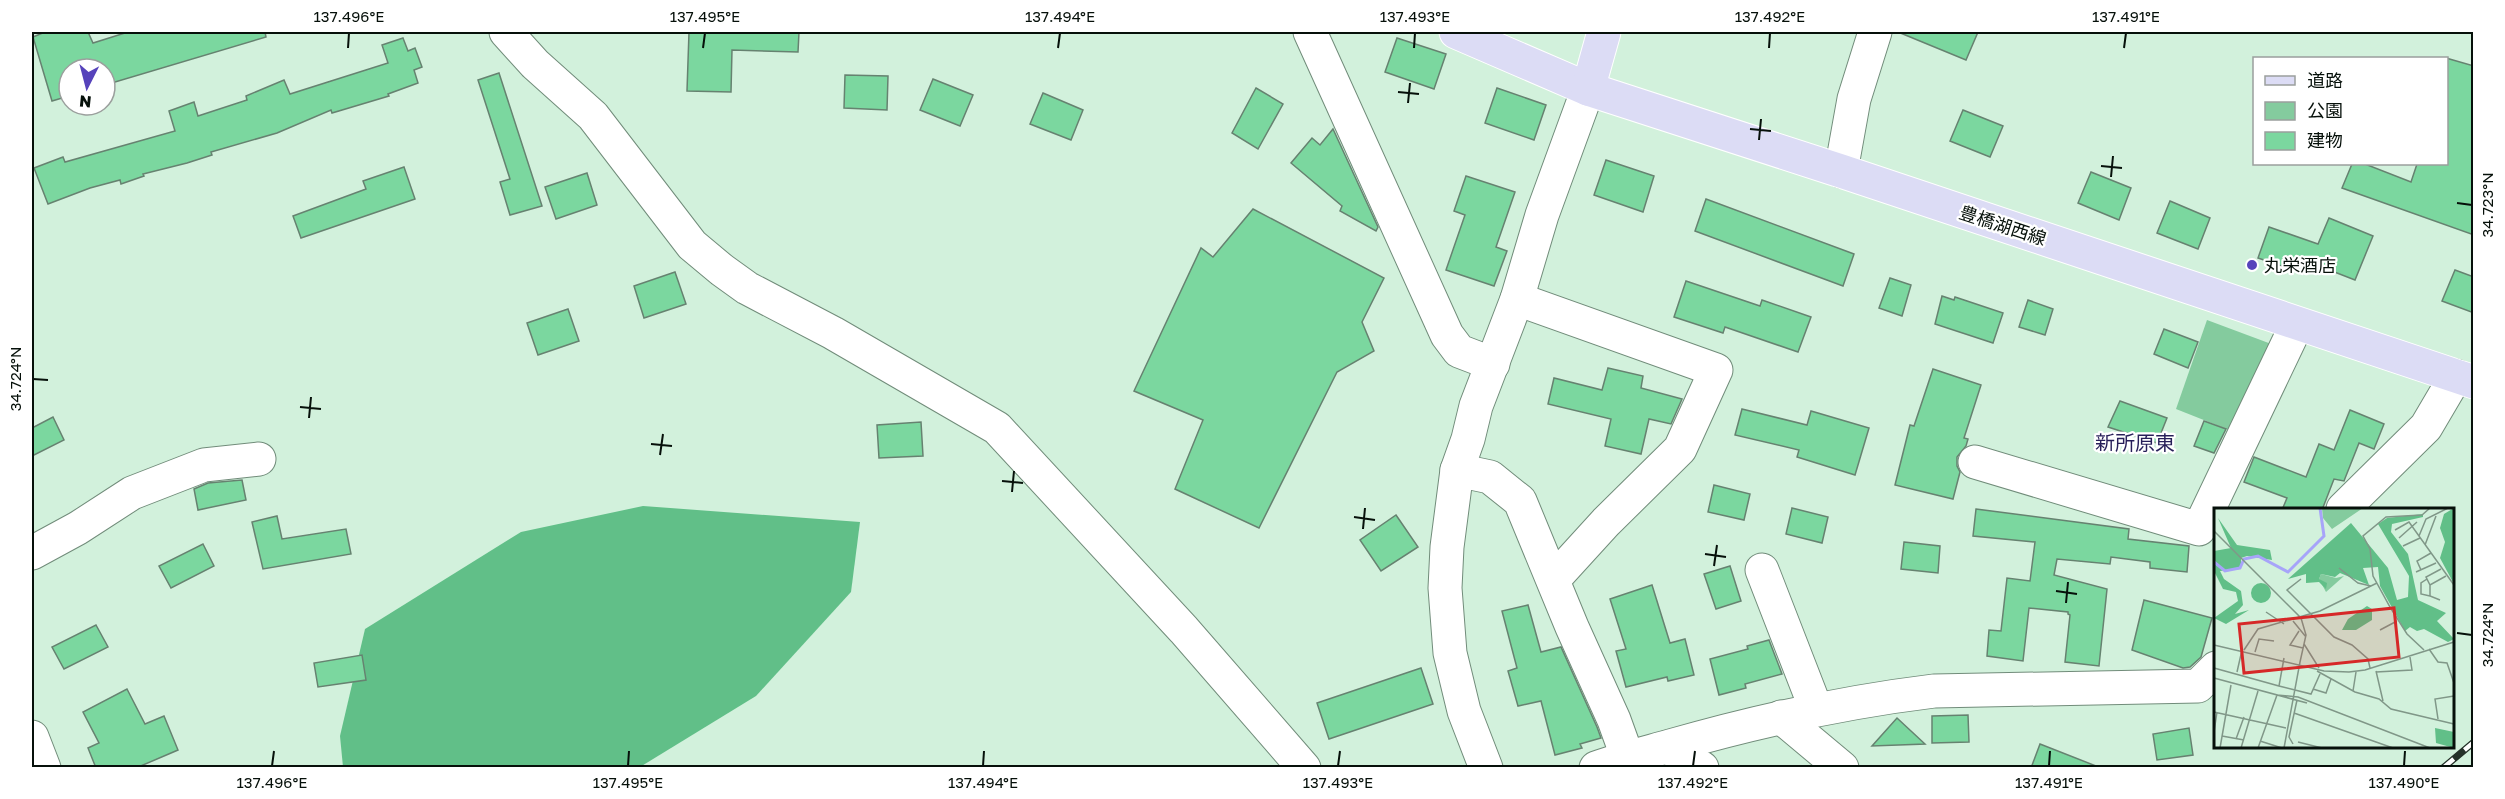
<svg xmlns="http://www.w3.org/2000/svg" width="2505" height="799" viewBox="0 0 2505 799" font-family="'Golos Text','Noto Sans JP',sans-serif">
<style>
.green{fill:#84cb9e}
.forest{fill:#61bf88}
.building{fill:#7bd79f;stroke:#668270;stroke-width:1.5}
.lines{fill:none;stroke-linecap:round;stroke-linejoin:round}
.minor-casing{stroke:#718c7a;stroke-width:35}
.major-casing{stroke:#fff;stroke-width:35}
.minor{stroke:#fff;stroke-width:33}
.major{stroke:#dcdcf5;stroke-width:33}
.rail-casing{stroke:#243129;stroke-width:7}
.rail{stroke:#fff;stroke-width:4.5;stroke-dasharray:14;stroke-linecap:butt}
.ticks{fill:none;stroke:#06100a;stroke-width:2}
.poi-dot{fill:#5643bb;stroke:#fff;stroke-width:2}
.labels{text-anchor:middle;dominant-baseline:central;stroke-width:4.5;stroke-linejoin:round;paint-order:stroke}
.street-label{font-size:18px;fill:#06100a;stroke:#fff}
.poi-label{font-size:18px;fill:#06100a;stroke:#fff;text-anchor:start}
.neighbourhood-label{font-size:20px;fill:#271f59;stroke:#fff}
.inset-river{fill:none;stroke:#a7a4f9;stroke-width:3}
.inset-road{fill:none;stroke:#809788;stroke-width:1.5}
.view{fill:#d62828;fill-opacity:0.15;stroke:#d62828;stroke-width:3}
.inset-edge{fill:none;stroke:#06100a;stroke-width:3}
.neatline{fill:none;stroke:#06100a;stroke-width:2}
.ticks-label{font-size:15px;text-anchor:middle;fill:#06100a}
</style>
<rect width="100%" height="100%" fill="#d2f1dc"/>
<polygon class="green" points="2207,320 2274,345 2239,434 2176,409"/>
<polygon class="forest" points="643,506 860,522 851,592 756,696 640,767 343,767 340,736 365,629 521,532"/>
<g class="building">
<polygon points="45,32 88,32 93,43 128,32 265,32 266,37 105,85 105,69 69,69 69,96 52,101 33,37"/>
<polygon points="689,32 799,32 798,52 732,50 731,92 687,91"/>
<polygon points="1898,32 1978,32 1966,60"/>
<polygon points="403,38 408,51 415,48 422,67 414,70 418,83 388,94 389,96 332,113 331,110 277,133 211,152 212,155 187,163 143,174 144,176 121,184 120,180 90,188 48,204 34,168 63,157 65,162 175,131 169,111 194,102 198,116 247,100 246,96 284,80 290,94 388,63 382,45"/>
<polygon points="1397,38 1446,54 1434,89 1385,72"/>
<polygon points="2446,58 2474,66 2474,235 2342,188 2352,164 2365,164 2411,182 2417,164 2446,164"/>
<polygon points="499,73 542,206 510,215 500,182 510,179 478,80"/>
<polygon points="845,75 888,76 887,110 844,108"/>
<polygon points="933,79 973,95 960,126 920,110"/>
<polygon points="1256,88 1283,104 1258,149 1232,133"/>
<polygon points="1497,88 1546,105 1534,140 1485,123"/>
<polygon points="1043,93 1083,110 1071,140 1030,124"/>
<polygon points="1963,110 2003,126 1990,157 1950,141"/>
<polygon points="1333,129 1378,227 1376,231 1340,211 1342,206 1291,163 1312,138 1320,145"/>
<polygon points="1606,160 1654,176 1643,212 1594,195"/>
<polygon points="404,167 415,199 301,238 293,216 366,189 363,181"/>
<polygon points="2091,172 2131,188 2119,220 2078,203"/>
<polygon points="587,173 597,205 556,219 545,187"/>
<polygon points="1466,176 1515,192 1496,247 1507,251 1494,286 1446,270 1465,215 1454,211"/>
<polygon points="1706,199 1854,254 1843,286 1695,231"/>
<polygon points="2170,201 2210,218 2198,249 2157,233"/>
<polygon points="1253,209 1384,278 1362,322 1374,351 1337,372 1259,528 1175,489 1203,420 1134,391 1201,248 1213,257"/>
<polygon points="2329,218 2373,236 2355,280 2301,259 2296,271 2258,258 2269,227 2318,244"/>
<polygon points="2455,270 2474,277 2474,313 2442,301"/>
<polygon points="675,272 686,304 644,318 634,286"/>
<polygon points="1890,278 1911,285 1902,316 1879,308"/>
<polygon points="1686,281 1760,306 1762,300 1811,317 1798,352 1725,327 1723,333 1674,317"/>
<polygon points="1942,296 1954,300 1955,297 2003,313 1993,343 1935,324"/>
<polygon points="2028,300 2053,309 2045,335 2019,327"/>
<polygon points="568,309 579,341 538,355 527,323"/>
<polygon points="2164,329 2198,342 2188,368 2154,354"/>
<polygon points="1608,368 1643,376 1641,388 1682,399 1671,424 1649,419 1641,454 1605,446 1611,419 1548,404 1554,378 1602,390"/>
<polygon points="1933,369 1981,385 1964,438 1968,439 1966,446 1957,457 1957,466 1960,472 1953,499 1895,485 1910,425 1914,426"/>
<polygon points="2120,401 2167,418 2157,443 2108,427"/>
<polygon points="1742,409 1807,425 1811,411 1869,428 1855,475 1797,457 1799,450 1735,435"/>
<polygon points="2350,410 2384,424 2374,449 2359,443 2344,481 2334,479 2322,510 2282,510 2287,498 2244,482 2254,457 2306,477 2319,444 2334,450"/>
<polygon points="53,417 64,440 32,456 32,428"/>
<polygon points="2204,421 2226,429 2214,453 2194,446"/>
<polygon points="921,422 923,456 879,458 877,425"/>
<polygon points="242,480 246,500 198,510 194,489 208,483"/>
<polygon points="1714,485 1750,494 1744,520 1708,512"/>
<polygon points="1792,508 1828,517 1822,543 1786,534"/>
<polygon points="1976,509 2129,529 2128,539 2189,546 2187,572 2150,568 2150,562 2111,557 2110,564 2057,559 2054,575 2107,589 2099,666 2065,662 2070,615 2068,614 2068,612 2029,608 2023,661 1987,656 1989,630 2001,631 2007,578 2030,581 2035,542 1973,536"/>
<polygon points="1396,515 1418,547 1381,571 1360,540"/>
<polygon points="277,516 282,539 346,529 351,554 263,569 252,522"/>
<polygon points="1904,542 1940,546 1938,573 1901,569"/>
<polygon points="203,544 214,566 171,588 159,566"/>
<polygon points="1730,566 1741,601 1716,609 1704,574"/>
<polygon points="1652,585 1670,643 1685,639 1694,675 1668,681 1667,677 1626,687 1616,651 1626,649 1610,599"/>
<polygon points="2144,600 2212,618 2201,657 2190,667 2183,668 2132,650"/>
<polygon points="1528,605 1541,652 1561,647 1597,727 1601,738 1580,744 1582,748 1555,755 1541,701 1518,706 1508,671 1517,668 1502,611"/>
<polygon points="96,625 108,647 64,669 52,647"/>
<polygon points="1769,640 1782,674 1745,684 1746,688 1719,695 1710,659 1748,649 1747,646"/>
<polygon points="362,655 366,680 318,687 314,663"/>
<polygon points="1421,668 1433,704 1329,739 1317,703"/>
<polygon points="127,689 145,724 164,716 178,750 136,768 96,768 88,748 99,743 83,712"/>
<polygon points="1968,715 1969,742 1932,743 1932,716"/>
<polygon points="1897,718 1925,744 1872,746"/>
<polygon points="2189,728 2193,755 2157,760 2153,734"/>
<polygon points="2040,744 2096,766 2096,768 2031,768"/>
</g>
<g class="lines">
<g class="minor-casing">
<g id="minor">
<polyline points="506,32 535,64 593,116 692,245 722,270 747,288 833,333 997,428 1184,630 1304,768"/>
<polyline points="1310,32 1447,335 1459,351 1493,364"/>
<polyline points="1841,171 1854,99 1875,32"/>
<polyline points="1517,299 1716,370 1680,449 1606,522 1554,579"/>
<polyline points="1975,462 2199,529 2297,324"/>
<polyline points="1457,470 1490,477 1520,501 1572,627 1614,720 1627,756"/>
<polyline points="2343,509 2426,427 2456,376"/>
<polyline points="32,553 78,528 132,493 204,465 259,459"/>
<polyline points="1762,570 1816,709"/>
<polyline points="1781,717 1842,768"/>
<polyline points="32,737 44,768"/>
<polyline points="1668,747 1702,768"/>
<polyline points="1486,768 1464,711 1450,653 1445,588 1447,547 1457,470 1468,439 1476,406 1517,299 1542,215 1588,89"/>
<path d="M1596,768C1620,759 1645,753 1670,746C1757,721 1844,702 1934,691L2198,686L2216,668"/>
</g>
</g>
<g class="major-casing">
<g id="major">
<polyline points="1456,32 1588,89 1841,171 2474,382"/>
<polyline points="1588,89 1604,32"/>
</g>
</g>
<use href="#minor" class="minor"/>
<use href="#major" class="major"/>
<g class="rail-casing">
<polyline id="rail" points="2443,768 2474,742"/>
</g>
<use href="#rail" class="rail"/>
</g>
<path class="ticks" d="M348,48L349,33M703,48L705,33M1058,48L1060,33M1414,48L1415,33M1769,48L1770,33M2124,48L2126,33M1398,92L1419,94M1408,103L1410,83M1750,129L1771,131M1759,140L1761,119M2101,166L2122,168M2111,177L2113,156M2457,203L2472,205M33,379L48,380M300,407L321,409M309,418L311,397M651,444L672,446M660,455L663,434M1002,481L1023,483M1012,492L1014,471M1354,517L1375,520M1363,529L1365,508M1705,554L1726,557M1714,566L1717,545M2056,591L2077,594M2066,603L2068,582M2457,633L2472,635M272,766L274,751M628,766L629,751M983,766L984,751M1338,766L1340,751M1693,766L1695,751M2049,766L2050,751M2404,766L2405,751"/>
<circle class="poi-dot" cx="2252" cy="265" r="6"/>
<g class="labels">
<g class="street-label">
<text transform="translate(2003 225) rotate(18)">豊橋湖西線</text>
</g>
<g class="poi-label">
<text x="2264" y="265">丸栄酒店</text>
</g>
<g class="neighbourhood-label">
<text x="2135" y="442">新所原東</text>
</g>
</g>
<g transform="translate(2214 508)">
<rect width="240" height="240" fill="#d2f1dc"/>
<path d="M108,0H149L118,21L109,10ZM107,66L122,70L130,68L112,84L105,71Z" fill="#84cb9e"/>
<path d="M240,0V76L226,50L231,34L226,20L230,6ZM209,6V9L178,16L177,24L194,46L204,92L232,105L223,113L240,131L234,134L210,121L203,123L196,119L191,123L166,78L164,59L149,60L155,77L126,65L121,69L107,66L105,71L113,75L112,81L105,74L92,75V66L74,71L137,15L174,60L183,92L194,89L195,68L164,16L173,10ZM4,10L23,37L56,42L58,52L33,48L27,50V61L6,63L10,71L27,83L29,97L21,106L35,102L12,116L0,110L24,93L22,84L9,81L0,63V43L17,40ZM37 85a10 10 0 1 1 20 0a10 10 0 1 1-20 0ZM153,98L158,101V112L142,122H128L134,111ZM221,220L240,224V240L222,235Z" fill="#61bf88"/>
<path class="inset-river" d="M0,54L11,63L26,60L30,51L44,48L74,64L110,28L106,0"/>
<path class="inset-road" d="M181,22L195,14L240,77M0,23L87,110L92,127L86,154M205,28L212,11L234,0M185,30L203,14M211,37L222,8M189,38L206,30M125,60L144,75L157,78M227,61L212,69L216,77L232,68M207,62L203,53L217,45M202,64L222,55M87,71L73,82L120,129L138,137L154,151L156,160M213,71L207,75V86L216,88M216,77V88L226,92M52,104L70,116M79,113L92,129M166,122L183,113M85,123L76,137L89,140M90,136L105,160M0,137L110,163L135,164L151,162L240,134M215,141L224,154L233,155L240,175M30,142L44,121L106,103L163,75M210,142L193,126L176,99L159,68L156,41L149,28L172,9L208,7L216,0M41,144L45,131L60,133M0,160L65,178L70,150M103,163L141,184L165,191L177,201L240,216M162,163L169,193M23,164L28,142M162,164L198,162L196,149M0,170L93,195M65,178L97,186L106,166M99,181L112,185L117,171M139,183L142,164M63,187L84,189L216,240M0,204L72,220M80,205L179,240M224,211L221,191L240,188M0,224L3,204M8,228L30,232M22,231L30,209M46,233L68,240M84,234L108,240M79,236L75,229L83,192M6,240L17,177M27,240L44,183M44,240L63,187M70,240L86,154"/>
<path class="view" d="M180,100L185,149L30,165L25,116Z"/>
<rect width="240" height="240" class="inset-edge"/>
</g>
<rect width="2505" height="799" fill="none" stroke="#ffffff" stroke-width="66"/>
<rect x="2253" y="57" width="195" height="108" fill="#ffffff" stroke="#9b9f9d" stroke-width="1.5"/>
<rect x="2265" y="76" width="30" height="9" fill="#dcdcf5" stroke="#9b9f9d" stroke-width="1.5"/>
<text x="2307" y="87" font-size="18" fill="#06100a">道路</text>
<rect x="2265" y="102" width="30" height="18" fill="#84cb9e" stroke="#9b9f9d" stroke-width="1.5"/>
<text x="2307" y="117" font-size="18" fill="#06100a">公園</text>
<rect x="2265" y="132" width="30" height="18" fill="#7bd79f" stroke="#9b9f9d" stroke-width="1.5"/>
<text x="2307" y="147" font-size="18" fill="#06100a">建物</text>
<g transform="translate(87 87) rotate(186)"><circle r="28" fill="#ffffff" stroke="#9b9f9d" stroke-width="1.5"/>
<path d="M0-4.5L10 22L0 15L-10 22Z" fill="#5643bb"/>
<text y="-9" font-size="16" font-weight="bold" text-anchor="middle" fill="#06100a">N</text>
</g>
<rect x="33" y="33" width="2439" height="733" class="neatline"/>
<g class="ticks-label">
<text x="349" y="22">137.496°E</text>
<text x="705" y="22">137.495°E</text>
<text x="1060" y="22">137.494°E</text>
<text x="1415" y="22">137.493°E</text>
<text x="1770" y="22">137.492°E</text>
<text x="2126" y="22">137.491°E</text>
<text transform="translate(2488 205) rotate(-90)" y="5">34.723°N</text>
<text transform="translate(16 379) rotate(-90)" y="5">34.724°N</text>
<text transform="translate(2488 635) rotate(-90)" y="5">34.724°N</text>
<text x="272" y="788">137.496°E</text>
<text x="628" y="788">137.495°E</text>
<text x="983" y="788">137.494°E</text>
<text x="1338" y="788">137.493°E</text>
<text x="1693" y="788">137.492°E</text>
<text x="2049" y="788">137.491°E</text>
<text x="2404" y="788">137.490°E</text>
</g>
</svg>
